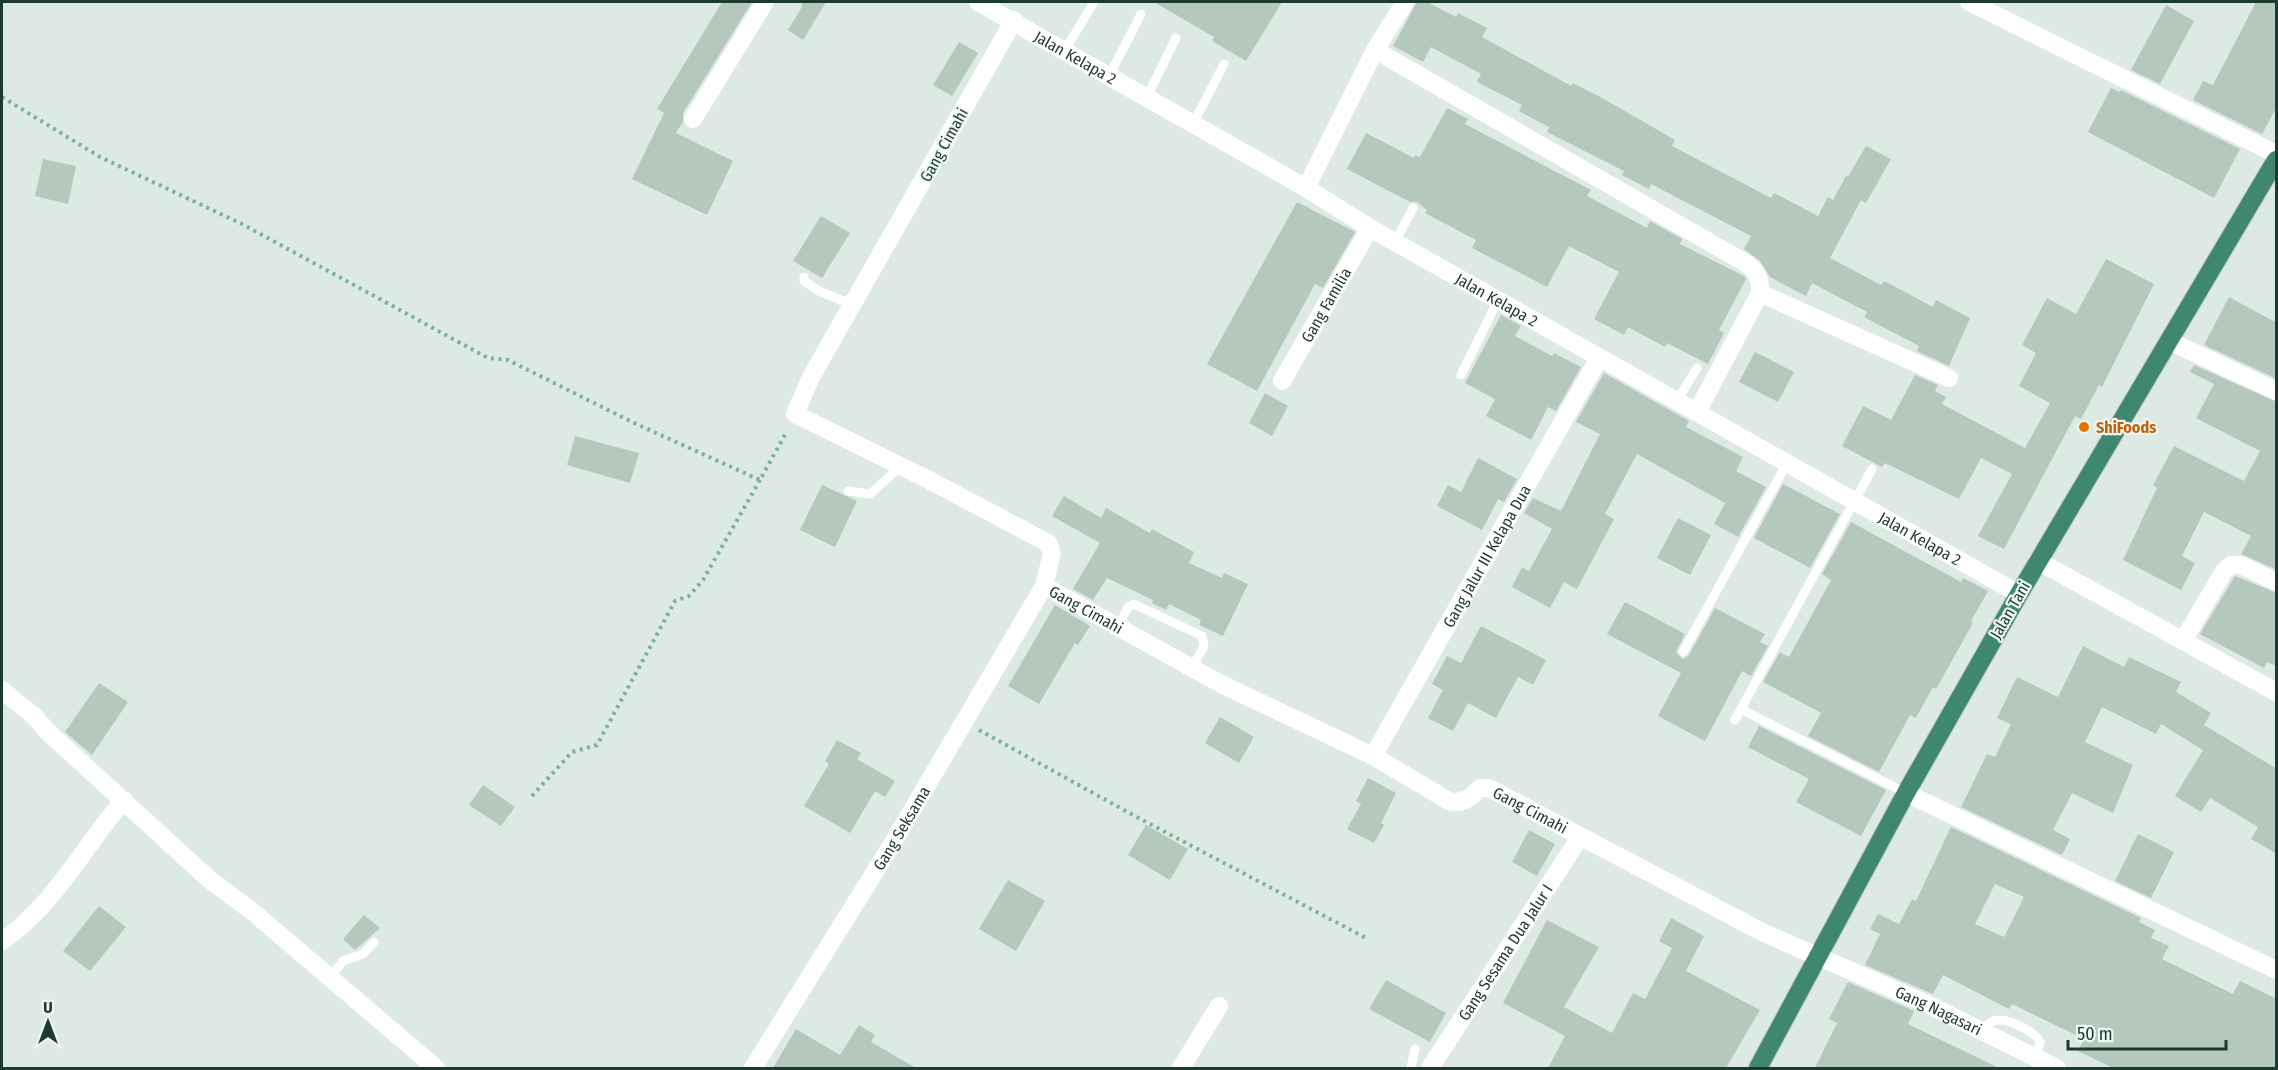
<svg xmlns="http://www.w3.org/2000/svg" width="2278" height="1070" viewBox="0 0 2278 1070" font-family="'Fira Sans Condensed',sans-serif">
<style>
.building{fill:#b4c8be;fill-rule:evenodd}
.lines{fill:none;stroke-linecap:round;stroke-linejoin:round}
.trunk-casing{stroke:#bbc4c1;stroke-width:20}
.path{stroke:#78b19c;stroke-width:4;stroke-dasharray:3 4.5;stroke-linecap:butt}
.service{stroke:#fff;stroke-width:9}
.minor{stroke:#fff;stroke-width:18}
.trunk{stroke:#408772;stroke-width:18}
.food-dot{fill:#e8710a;stroke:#ecf7f1;stroke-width:2}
.labels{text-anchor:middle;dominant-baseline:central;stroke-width:4.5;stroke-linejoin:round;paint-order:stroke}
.street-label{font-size:16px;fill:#1c3a30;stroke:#ecf7f1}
.food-label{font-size:16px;font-weight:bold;fill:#c56008;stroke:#ecf7f1;text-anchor:start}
</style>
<rect width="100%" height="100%" fill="#dceae3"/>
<g class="building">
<polygon points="722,2 752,2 683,113 683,122 676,133 733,161 707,215 632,179 664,113 657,109"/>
<polygon points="802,2 826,2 803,40 788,30 802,7"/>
<polygon points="1154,2 1282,2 1246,61 1212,41 1214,37"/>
<polygon points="1417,2 1427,2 1456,17 1458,13 1487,28 1482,37 1571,86 1573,83 1604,99 1675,140 1672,146 1771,198 1774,193 1818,216 1828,197 1833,200 1846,176 1848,177 1866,146 1891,159 1866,203 1861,200 1830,258 1881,285 1884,281 1933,307 1936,300 1970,318 1949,366 1917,351 1919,346 1864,317 1867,312 1812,283 1806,296 1770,277 1760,261 1744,249 1751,236 1651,184 1649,189 1622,175 1624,171 1547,132 1549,127 1519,111 1522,105 1477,82 1481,74 1431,47 1423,62 1393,46"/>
<polygon points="2256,2 2277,2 2277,106 2262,134 2193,100 2203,81 2213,85"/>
<polygon points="2166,5 2194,21 2160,84 2131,70"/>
<polygon points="959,42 978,53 952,96 933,85"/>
<polygon points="2111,88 2119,92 2121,90 2240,149 2214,198 2088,132"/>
<polygon points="1447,108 1468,119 1465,124 1591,190 1587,196 1647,228 1650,221 1682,239 1680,244 1744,276 1746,279 1719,330 1724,333 1708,364 1667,343 1665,347 1628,327 1624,335 1594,319 1619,272 1569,246 1547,287 1472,248 1476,240 1425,213 1427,210 1417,202 1410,202 1347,169 1366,133 1414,158 1415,155 1420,157"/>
<polygon points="43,159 76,166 68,204 35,196"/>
<polygon points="1297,202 1355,232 1323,288 1315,284 1257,391 1207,364"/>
<polygon points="821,216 850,233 822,278 793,261"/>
<polygon points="2106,259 2154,284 2102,387 2099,385 2081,419 2075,416 2004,549 1978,536 2012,474 1981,458 1959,499 1885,463 1882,467 1842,446 1863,406 1891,420 1915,375 1938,385 1935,391 1946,397 1942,404 2025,448 2050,403 2019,386 2036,353 2022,345 2047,298 2076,314"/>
<polygon points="2229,297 2277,323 2277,379 2204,345"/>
<polygon points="1501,315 1521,326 1515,336 1552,356 1554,353 1581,367 1556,411 1548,407 1531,440 1486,416 1495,399 1465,383"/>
<polygon points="1755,352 1794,372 1778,402 1739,382"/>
<polygon points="2194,365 2277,402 2277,570 2241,554 2251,536 2204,512 2182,556 2195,563 2181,590 2123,560 2157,488 2153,485 2174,446 2244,481 2260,451 2196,418 2214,384 2190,372"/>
<polygon points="1604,373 1689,421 1686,427 1743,457 1736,471 1766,487 1738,537 1714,524 1725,503 1637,454 1605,514 1614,519 1577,589 1564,582 1550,608 1512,587 1522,567 1529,571 1552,529 1524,513 1533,498 1561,511 1600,434 1576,422"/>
<polygon points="1265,393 1288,406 1272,436 1249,423"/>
<polygon points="575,436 639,453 630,483 567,465"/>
<polygon points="1478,458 1517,479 1504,502 1498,499 1482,530 1437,506 1448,485 1461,492"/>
<polygon points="1783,484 1840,514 1810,568 1754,538"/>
<polygon points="822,485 857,501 835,547 800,530"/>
<polygon points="1064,496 1101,518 1106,508 1150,533 1152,529 1194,552 1189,563 1222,578 1224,573 1248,584 1223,636 1199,625 1201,620 1169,604 1166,610 1152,603 1153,600 1107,578 1093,600 1073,589 1100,543 1052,516"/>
<polygon points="1678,518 1711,535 1690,575 1657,558"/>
<polygon points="1851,522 1961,582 1963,578 1988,591 1971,621 1973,623 1936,689 1933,687 1916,718 1910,715 1879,772 1808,736 1821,713 1763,682 1780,652 1789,657 1831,580 1822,574"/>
<polygon points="2235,576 2277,593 2277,666 2267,662 2264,668 2200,634"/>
<polygon points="1625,602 1685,634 1676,652 1683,659 1689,655 1715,608 1765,634 1760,642 1768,646 1751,676 1742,671 1705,741 1658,716 1681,673 1607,634"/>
<polygon points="1055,605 1090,626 1078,645 1075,643 1039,704 1008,686"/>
<polygon points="1481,626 1546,660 1533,685 1518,677 1496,718 1468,703 1453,731 1428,718 1443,690 1432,684 1447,656 1461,663"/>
<polygon points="2083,646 2124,667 2129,657 2181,682 2176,692 2211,713 2204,725 2277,769 2277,854 2251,839 2258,827 2210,798 2201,812 2175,796 2203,750 2161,724 2156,734 2102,707 2085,742 2133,765 2113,813 2072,793 2053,830 2070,839 2062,855 1961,807 1987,754 1995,757 2011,724 1997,718 2017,677 2058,697"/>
<polygon points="99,683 128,702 92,755 65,732"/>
<polygon points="1220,717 1254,737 1239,763 1205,743"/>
<polygon points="1759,726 1886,790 1861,836 1796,802 1809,779 1748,747"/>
<polygon points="837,740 861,753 857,759 895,781 885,797 875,791 850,833 804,806 829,764 825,761"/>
<polygon points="1368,778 1396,793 1381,823 1384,825 1374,843 1347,829 1361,804 1356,801"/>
<polygon points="483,785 515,807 501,826 469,805"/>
<polygon points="1146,825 1188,849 1170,880 1128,855"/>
<path d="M1951,827L2141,918L2139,922L2155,930L2151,938L2169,946L2162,959L2233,994L2240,981L2277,999V1068H2113L2078,1051L2084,1039L2012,1004L2009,1009L1943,975L1933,994L1865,965L1880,934L1870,929L1878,914L1899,924L1912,899L1916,901ZM1995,884L2024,897L2004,937L1975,924Z"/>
<polygon points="1529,830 1555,844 1537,876 1512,862"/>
<polygon points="2138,834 2174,852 2151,898 2115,881"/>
<polygon points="1008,880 1045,901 1016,951 979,929"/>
<polygon points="99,906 126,927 90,971 63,951"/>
<polygon points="364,915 380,928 355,950 343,939"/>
<polygon points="1671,918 1704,936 1686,971 1760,1010 1726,1068 1548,1068 1565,1036 1503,1003 1547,920 1599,947 1564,1007 1612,1033 1633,993 1645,999 1672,948 1659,941"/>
<polygon points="1386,980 1446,1013 1430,1042 1369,1009"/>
<polygon points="1848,982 1914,1011 1908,1024 1999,1068 1815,1068 1837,1023 1829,1019"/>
<polygon points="859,1025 875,1035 871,1042 916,1068 773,1068 796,1029 840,1055"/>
</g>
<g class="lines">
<g class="trunk-casing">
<polyline id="trunk" points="1758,1068 1906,793 2019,594 2276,160"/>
</g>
<g class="path">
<polyline points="2,97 100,157 242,224 488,358 508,360 632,422 760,480 787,431"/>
<polyline points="979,730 1133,815 1366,938"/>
<polyline points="532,796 572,752 597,745 675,601 689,596 703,580 760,480"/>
</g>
<g class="service">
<polyline points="1065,50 1094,2"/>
<polyline points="1109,76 1141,14"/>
<polyline points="1147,97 1176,38"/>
<polyline points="1193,124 1224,64"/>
<polyline points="1395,242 1413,208"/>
<polyline points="804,277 804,281 819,291 853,305"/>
<polyline points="1461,375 1498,300"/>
<polyline points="1677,401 1697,368"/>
<polyline points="848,491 870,494 900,467"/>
<polyline points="1118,626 1128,607 1134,604 1202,636 1204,646 1192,668"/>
<polyline points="1683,652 1787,463"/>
<polyline points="1741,709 1906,793"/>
<polyline points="1735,720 1872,469"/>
<polyline points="330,978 343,961 363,954 374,942"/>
<path d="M1982,1030C1987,1026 1991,1020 1998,1020C2009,1019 2036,1032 2040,1042L2035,1057"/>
<polyline points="1411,1068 1415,1049"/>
</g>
<g class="minor">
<path id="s1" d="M978,2L1306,188L1370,228L2019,594"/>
<polyline points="1969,2 2276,154"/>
<path id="s2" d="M1014,20L811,377L795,414L929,480L1048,543L1052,553L1044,586L1221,684L1373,756L1449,801C1464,804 1470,798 1480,788H1489L1764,933L1927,1004L2057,1068"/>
<path d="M1375,50L1744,262C1756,270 1761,278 1760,293L1697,412"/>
<polyline points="693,119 765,2"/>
<polyline points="1306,188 1375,50 1405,2"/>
<polyline points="1760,293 1949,378"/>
<polyline points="2169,341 2276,391"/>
<path id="s3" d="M1282,381L1370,228"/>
<polyline points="2038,561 2276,692"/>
<polyline points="2183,641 2224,571 2231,565 2241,565 2276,582"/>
<polyline points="2,690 34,716 49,733 210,880 253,912 436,1068"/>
<path id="s4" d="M1373,756L1599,358"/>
<polyline points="1906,793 2276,970"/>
<path d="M2,941C53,907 84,846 124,800"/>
<path id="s5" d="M753,1068L894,841L1044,586"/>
<polyline points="1181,1068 1219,1006"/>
<path id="s6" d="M1430,1068L1580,837"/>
</g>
<use href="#trunk" class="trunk"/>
</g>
<circle class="food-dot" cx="2084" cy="427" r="6"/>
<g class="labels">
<g class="street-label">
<text stroke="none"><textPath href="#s1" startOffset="112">Jalan Kelapa 2</textPath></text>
<text transform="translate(944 145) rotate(-61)">Gang Cimahi</text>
<text stroke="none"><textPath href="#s1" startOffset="598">Jalan Kelapa 2</textPath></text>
<text stroke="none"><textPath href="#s3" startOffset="88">Gang Familia</textPath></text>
<text stroke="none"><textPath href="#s1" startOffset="1084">Jalan Kelapa 2</textPath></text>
<text stroke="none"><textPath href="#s4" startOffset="230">Gang Jalur III Kelapa Dua</textPath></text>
<text stroke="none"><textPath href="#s2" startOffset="828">Gang Cimahi</textPath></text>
<text transform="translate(2010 610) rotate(-60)">Jalan Tani</text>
<text stroke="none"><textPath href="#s2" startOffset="1330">Gang Cimahi</textPath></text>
<text stroke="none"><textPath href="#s5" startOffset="282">Gang Seksama</textPath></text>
<text stroke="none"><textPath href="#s6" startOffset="138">Gang Sesama Dua Jalur I</textPath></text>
<text stroke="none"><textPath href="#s2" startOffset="1785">Gang Nagasari</textPath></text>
</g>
<g class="food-label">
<text x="2096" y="427">ShiFoods</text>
</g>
</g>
<rect width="2278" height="1070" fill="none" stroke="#1c3a30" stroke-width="6"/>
<g transform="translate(48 1022)" stroke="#ecf7f1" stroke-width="4.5" paint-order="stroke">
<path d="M0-4.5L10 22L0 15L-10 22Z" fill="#1c3a30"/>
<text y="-9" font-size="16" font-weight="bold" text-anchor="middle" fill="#1c3a30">U</text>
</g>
<path d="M2068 1040v9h158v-9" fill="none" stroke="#1c3a30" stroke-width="3"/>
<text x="2077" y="1040" font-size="18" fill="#1c3a30" stroke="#ecf7f1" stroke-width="4.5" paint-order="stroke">50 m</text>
</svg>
